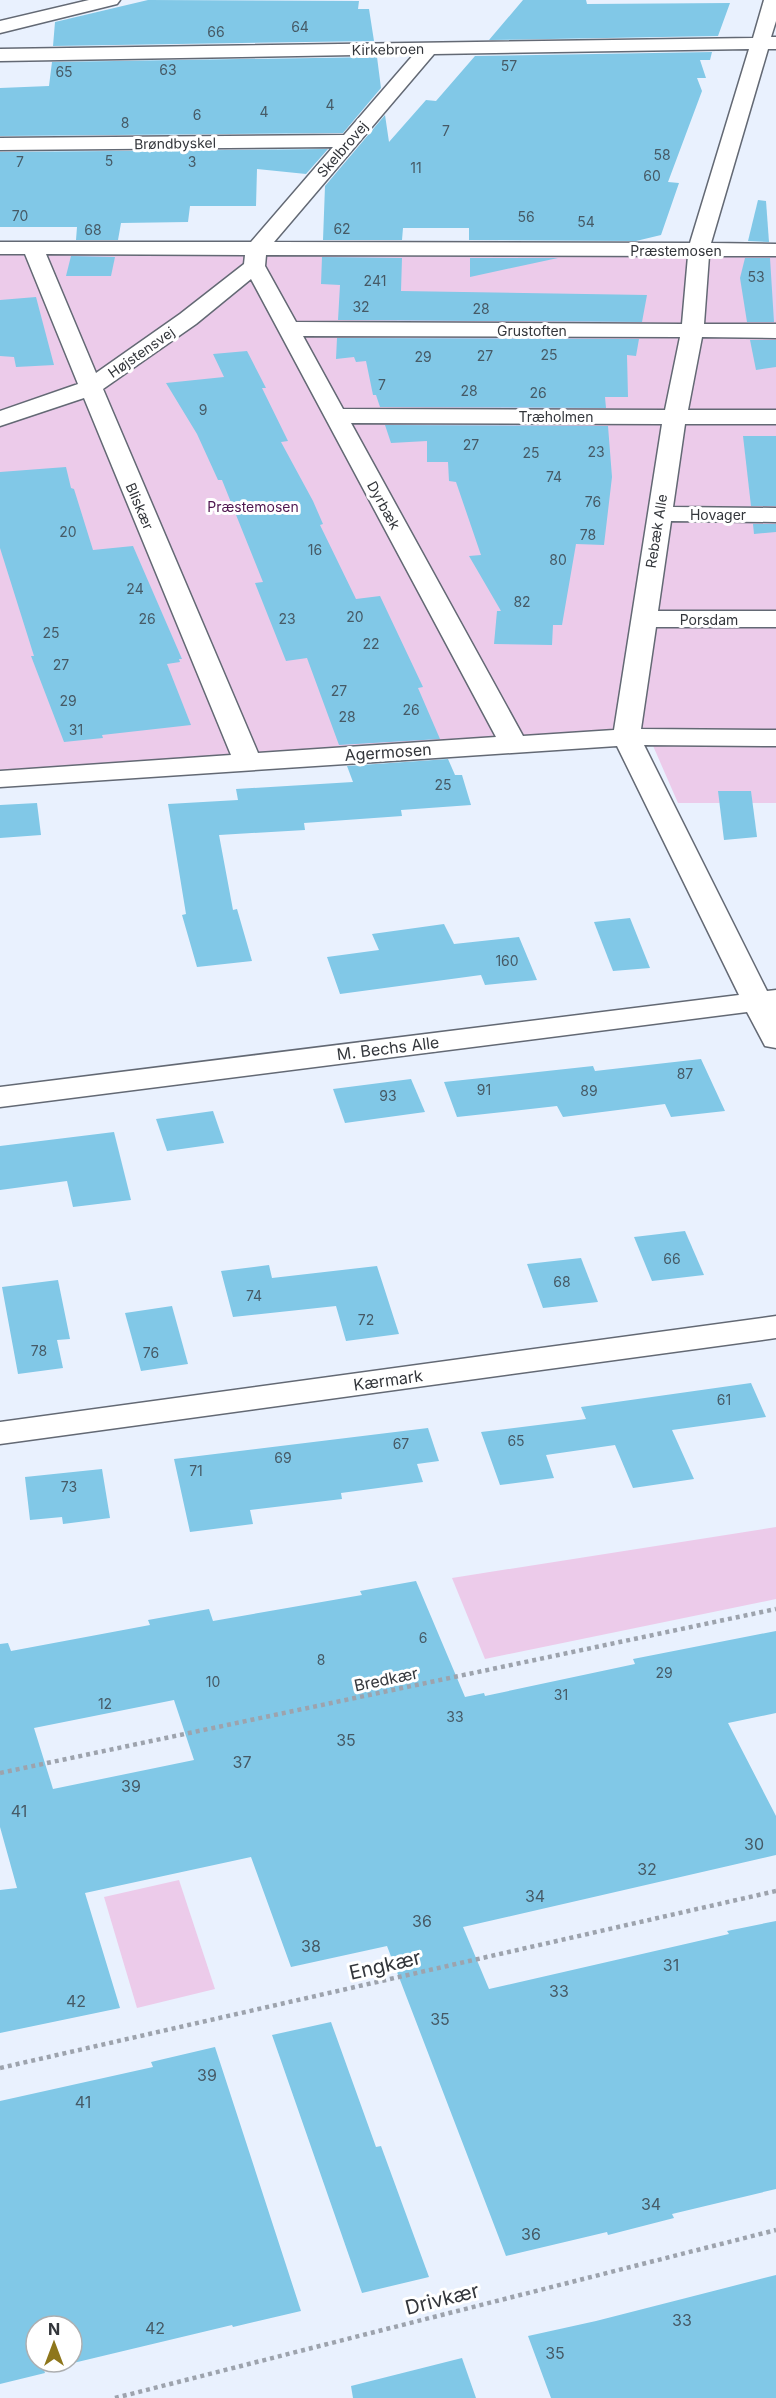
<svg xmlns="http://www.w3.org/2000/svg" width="776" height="2398" viewBox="0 0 776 2398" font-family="Inter,sans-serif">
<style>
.green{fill:#eccbea}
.building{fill:#81c8e7;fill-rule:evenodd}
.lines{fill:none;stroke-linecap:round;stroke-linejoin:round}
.minor-casing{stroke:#636974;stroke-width:3}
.path{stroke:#9da3ad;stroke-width:4.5;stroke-dasharray:4 4;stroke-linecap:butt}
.minor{fill:#fff;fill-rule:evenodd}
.labels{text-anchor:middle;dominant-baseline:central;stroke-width:6;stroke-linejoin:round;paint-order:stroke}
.number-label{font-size:14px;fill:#465a66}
.far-street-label{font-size:14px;fill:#33363b;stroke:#fff}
.far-park-label{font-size:14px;fill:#4f164f;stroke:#fff}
.street-label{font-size:16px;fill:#33363b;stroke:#fff}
.near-number-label{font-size:16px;fill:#465a66}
.near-street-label{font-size:20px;fill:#33363b;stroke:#fff}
</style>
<rect width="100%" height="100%" fill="#e9f1fe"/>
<g class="green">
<polygon points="0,254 776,257 776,803 678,803 647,732 0,772"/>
<polygon points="776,1527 776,1599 485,1659 452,1578"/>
<polygon points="179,1880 215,1989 137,2008 104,1897"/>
</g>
<g class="building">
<polygon points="148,0 359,1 358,9 369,9 374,41 53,46 55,22"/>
<polygon points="523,0 586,0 587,4 730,3 718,36 489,40"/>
<polygon points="712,52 710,60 700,60 706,78 697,78 702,91 668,182 679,183 661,235 636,241 469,240 469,228 403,228 402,240 323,240 325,186 385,115 389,142 426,100 436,101 475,56"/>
<polygon points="377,57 381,88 343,133 0,136 0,88 49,86 52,62"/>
<polygon points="328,149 306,174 257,169 256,206 190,206 188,222 121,223 118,240 76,240 77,227 0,227 0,152"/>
<polygon points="758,200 766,201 769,242 748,241"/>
<polygon points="71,256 115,257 111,276 66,276"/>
<polygon points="322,257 402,258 401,291 647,295 642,322 338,320 340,285 321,284"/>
<polygon points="470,258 558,258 470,277"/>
<polygon points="745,258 770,258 774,322 747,322 740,278"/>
<polygon points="36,297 54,365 16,367 14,357 0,356 0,300"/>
<polygon points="337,338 639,339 636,356 627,355 628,397 605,397 606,408 380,407 376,395 373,395 366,361 356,362 354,357 336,359"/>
<polygon points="750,340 776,340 776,367 756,370"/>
<polygon points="247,351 266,388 262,388 288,441 281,442 313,501 323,524 320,525 356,599 380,596 423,687 418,688 440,739 339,745 307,658 286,661 255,583 263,582 222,480 218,480 197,434 166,383 224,377 213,354"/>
<polygon points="385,425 608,426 612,477 604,545 576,544 562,625 553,625 552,645 494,644 497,611 501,611 469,556 481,555 456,482 449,481 448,462 427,462 427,441 391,443"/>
<polygon points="743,436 776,436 776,506 751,506"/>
<polygon points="66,467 71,488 74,489 93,550 133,546 182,659 179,659 180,662 167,664 191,725 102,735 103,738 64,742 31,656 34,656 0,548 0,472"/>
<polygon points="753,524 776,524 776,532 754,534"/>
<polygon points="448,759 455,775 462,775 471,805 401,810 402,816 304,823 305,830 219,835 233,910 237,909 252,961 197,967 182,915 186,914 168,804 238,800 236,789 353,782 347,766"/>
<polygon points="718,791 751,791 757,837 724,840"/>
<polygon points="37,803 41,835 0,838 0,805"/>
<polygon points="630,918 650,968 613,971 594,922"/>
<polygon points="444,924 454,944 519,937 537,980 485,985 481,975 340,994 327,957 379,950 372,934"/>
<polygon points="701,1059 725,1111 671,1117 665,1104 563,1117 557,1106 457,1117 444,1082 593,1066 595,1071"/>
<polygon points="411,1079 425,1112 345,1123 333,1089"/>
<polygon points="213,1111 224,1143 167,1151 156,1119"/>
<polygon points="114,1132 131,1200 73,1207 67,1181 0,1190 0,1146"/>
<polygon points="685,1231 704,1275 652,1281 634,1237"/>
<polygon points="581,1258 598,1302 543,1308 527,1264"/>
<polygon points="269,1265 272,1278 377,1266 399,1334 346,1341 336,1306 233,1317 221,1271"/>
<polygon points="58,1280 70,1339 57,1340 63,1368 18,1374 2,1287"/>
<polygon points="172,1306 188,1364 141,1371 125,1313"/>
<polygon points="751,1383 766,1417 672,1430 694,1479 633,1488 615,1445 546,1455 554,1478 500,1485 481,1432 586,1419 581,1407"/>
<polygon points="428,1428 439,1461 417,1464 423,1482 341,1493 342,1499 250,1510 253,1524 190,1532 174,1459"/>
<polygon points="102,1469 110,1518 63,1524 62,1517 30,1520 25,1477"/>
<path d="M416,1581L465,1697L484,1693L485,1696L635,1664L633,1659L776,1631V1713L728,1723L776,1816V1855L463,1927L489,1989L729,1934L727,1931L776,1921V2189L672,2214L674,2218L608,2235L607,2232L506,2256L387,1946L291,1967L251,1857L85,1893L120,2008L0,2033V1890L17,1888L0,1827V1644L8,1643L11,1651L150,1625L148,1620L209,1609L213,1621L362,1595L360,1591ZM174,1700L194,1760L53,1789L34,1728Z"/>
<polygon points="331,2022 376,2147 381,2146 429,2277 362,2293 272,2035"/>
<path d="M215,2047L301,2311L233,2327L232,2325L44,2370L45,2373L0,2384V2101L153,2067L151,2062ZM36,2326H72V2362H36Z"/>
<polygon points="776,2275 776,2398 551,2398 528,2336 596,2321"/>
<polygon points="462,2358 476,2398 353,2398 351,2386"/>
</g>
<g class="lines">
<g class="minor-casing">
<g id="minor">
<polygon points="89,0 120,0 117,4 0,33 0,21"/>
<path d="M764,0H776V21L771,37H776V49H768L711,243L776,244V256H709L704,324H776V338L702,337L688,410H776V424H685L673,507L776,508V522L671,521L658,611H776V627H656L641,729L776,730V746L644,745L767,991L776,990V1048L765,1046L747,1012L0,1107V1087L739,995L617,746L0,787V771L231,755L84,398L0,426V411L78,384L25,254H0V242H251L333,147L0,150V138L344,135L414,54L0,61V49L753,38ZM749,49L690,243L274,242L434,54ZM46,254L245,255L244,264L180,314L96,373ZM266,255L688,256L682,324L296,322L265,266ZM251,279L496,737L258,753L103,389L196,324ZM303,336L680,337L665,410L343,409ZM351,423L662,424L614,730L523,736Z"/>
<polygon points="776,1316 776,1338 0,1444 0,1422"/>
</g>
</g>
<g class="path">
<polyline points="0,1773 776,1609"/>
<polyline points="0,2068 776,1891"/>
<polyline points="115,2398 776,2230"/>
</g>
<use href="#minor" class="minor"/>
</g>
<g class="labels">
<g class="number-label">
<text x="300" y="26">64</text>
<text x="216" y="31">66</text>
<text x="509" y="65">57</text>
<text x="168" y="69">63</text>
<text x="64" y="71">65</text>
<text x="330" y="104">4</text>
<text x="264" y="111">4</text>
<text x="197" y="114">6</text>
<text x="125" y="122">8</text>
<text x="446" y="130">7</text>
<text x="662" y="154">58</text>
<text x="109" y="160">5</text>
<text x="20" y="161">7</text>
<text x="192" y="161">3</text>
<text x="416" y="167">11</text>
<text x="652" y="175">60</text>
<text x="20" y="215">70</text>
<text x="526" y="216">56</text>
<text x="586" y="221">54</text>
<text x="342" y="228">62</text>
<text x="93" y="229">68</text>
<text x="756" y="276">53</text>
<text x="375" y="280">241</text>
<text x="361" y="306">32</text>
<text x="481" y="308">28</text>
<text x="549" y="354">25</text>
<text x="485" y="355">27</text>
<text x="423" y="356">29</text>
<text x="382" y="384">7</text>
<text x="469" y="390">28</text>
<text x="538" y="392">26</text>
<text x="203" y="409">9</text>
<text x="471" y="444">27</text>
<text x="596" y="451">23</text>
<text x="531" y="452">25</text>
<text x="554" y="476">74</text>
<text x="593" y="501">76</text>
<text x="68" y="531">20</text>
<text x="588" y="534">78</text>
<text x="315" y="549">16</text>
<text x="558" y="559">80</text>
<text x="135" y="588">24</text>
<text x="522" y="601">82</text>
<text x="355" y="616">20</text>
<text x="147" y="618">26</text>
<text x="287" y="618">23</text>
<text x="51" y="632">25</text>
<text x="371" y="643">22</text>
<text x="61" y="664">27</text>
<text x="339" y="690">27</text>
<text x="68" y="700">29</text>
<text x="411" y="709">26</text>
<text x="347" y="716">28</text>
<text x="76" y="729">31</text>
<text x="443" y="784">25</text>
<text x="507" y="960">160</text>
<text x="685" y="1073">87</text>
<text x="484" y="1089">91</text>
<text x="589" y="1090">89</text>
<text x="388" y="1095">93</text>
<text x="672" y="1258">66</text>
<text x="562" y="1281">68</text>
<text x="254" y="1295">74</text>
<text x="366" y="1319">72</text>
<text x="39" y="1350">78</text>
<text x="151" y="1352">76</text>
<text x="724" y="1399">61</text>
<text x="516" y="1440">65</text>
<text x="401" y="1443">67</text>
<text x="283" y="1457">69</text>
<text x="196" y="1470">71</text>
<text x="69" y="1486">73</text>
<text x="423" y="1637">6</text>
<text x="321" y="1659">8</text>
<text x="664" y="1672">29</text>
<text x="213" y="1681">10</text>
<text x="561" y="1694">31</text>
<text x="105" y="1703">12</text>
<text x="455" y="1716">33</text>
</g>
<g class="far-street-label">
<text transform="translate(388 49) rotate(-1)">Kirkebroen</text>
<text transform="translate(175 143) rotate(-1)">Brøndbyskel</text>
<text transform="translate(342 149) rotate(-49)">Skelbrovej</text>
<text x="676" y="250">Præstemosen</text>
<text x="532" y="330">Grustoften</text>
<text transform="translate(141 352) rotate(-35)">Højstensvej</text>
<text x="556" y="416">Træholmen</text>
<text transform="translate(384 505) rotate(61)">Dyrbæk</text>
<text transform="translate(140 506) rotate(67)">Bliskær</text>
<text x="718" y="514">Hovager</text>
<text transform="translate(656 531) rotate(-81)">Rebæk Alle</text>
<text x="709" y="619">Porsdam</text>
</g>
<g class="far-park-label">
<text x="253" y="506">Præstemosen</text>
</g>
<g class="street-label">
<text transform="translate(388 752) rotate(-4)">Agermosen</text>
<text transform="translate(388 1048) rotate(-7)">M. Bechs Alle</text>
<text transform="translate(388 1380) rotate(-8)">Kærmark</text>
<text transform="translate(386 1679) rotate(-12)">Bredkær</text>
</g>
<g class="near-number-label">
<text x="346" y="1740">35</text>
<text x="242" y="1762">37</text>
<text x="131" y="1786">39</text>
<text x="19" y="1811">41</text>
<text x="754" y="1844">30</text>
<text x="647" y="1869">32</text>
<text x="535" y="1896">34</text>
<text x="422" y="1921">36</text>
<text x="311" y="1946">38</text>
<text x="671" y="1965">31</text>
<text x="559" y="1991">33</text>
<text x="76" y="2001">42</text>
<text x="440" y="2019">35</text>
<text x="207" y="2075">39</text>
<text x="83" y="2102">41</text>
<text x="651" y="2204">34</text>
<text x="531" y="2234">36</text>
<text x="682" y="2320">33</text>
<text x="155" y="2328">42</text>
<text x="555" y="2353">35</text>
</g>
<g class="near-street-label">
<text transform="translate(385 1965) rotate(-13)">Engkær</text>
<text transform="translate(442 2299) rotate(-14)">Drivkær</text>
</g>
</g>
<g transform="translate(54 2344)"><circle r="28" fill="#ffffff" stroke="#adafb1" stroke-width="1.5"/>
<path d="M0-4.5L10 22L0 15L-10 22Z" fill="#8e761b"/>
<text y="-9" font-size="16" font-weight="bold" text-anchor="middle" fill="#33363b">N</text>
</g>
</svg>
